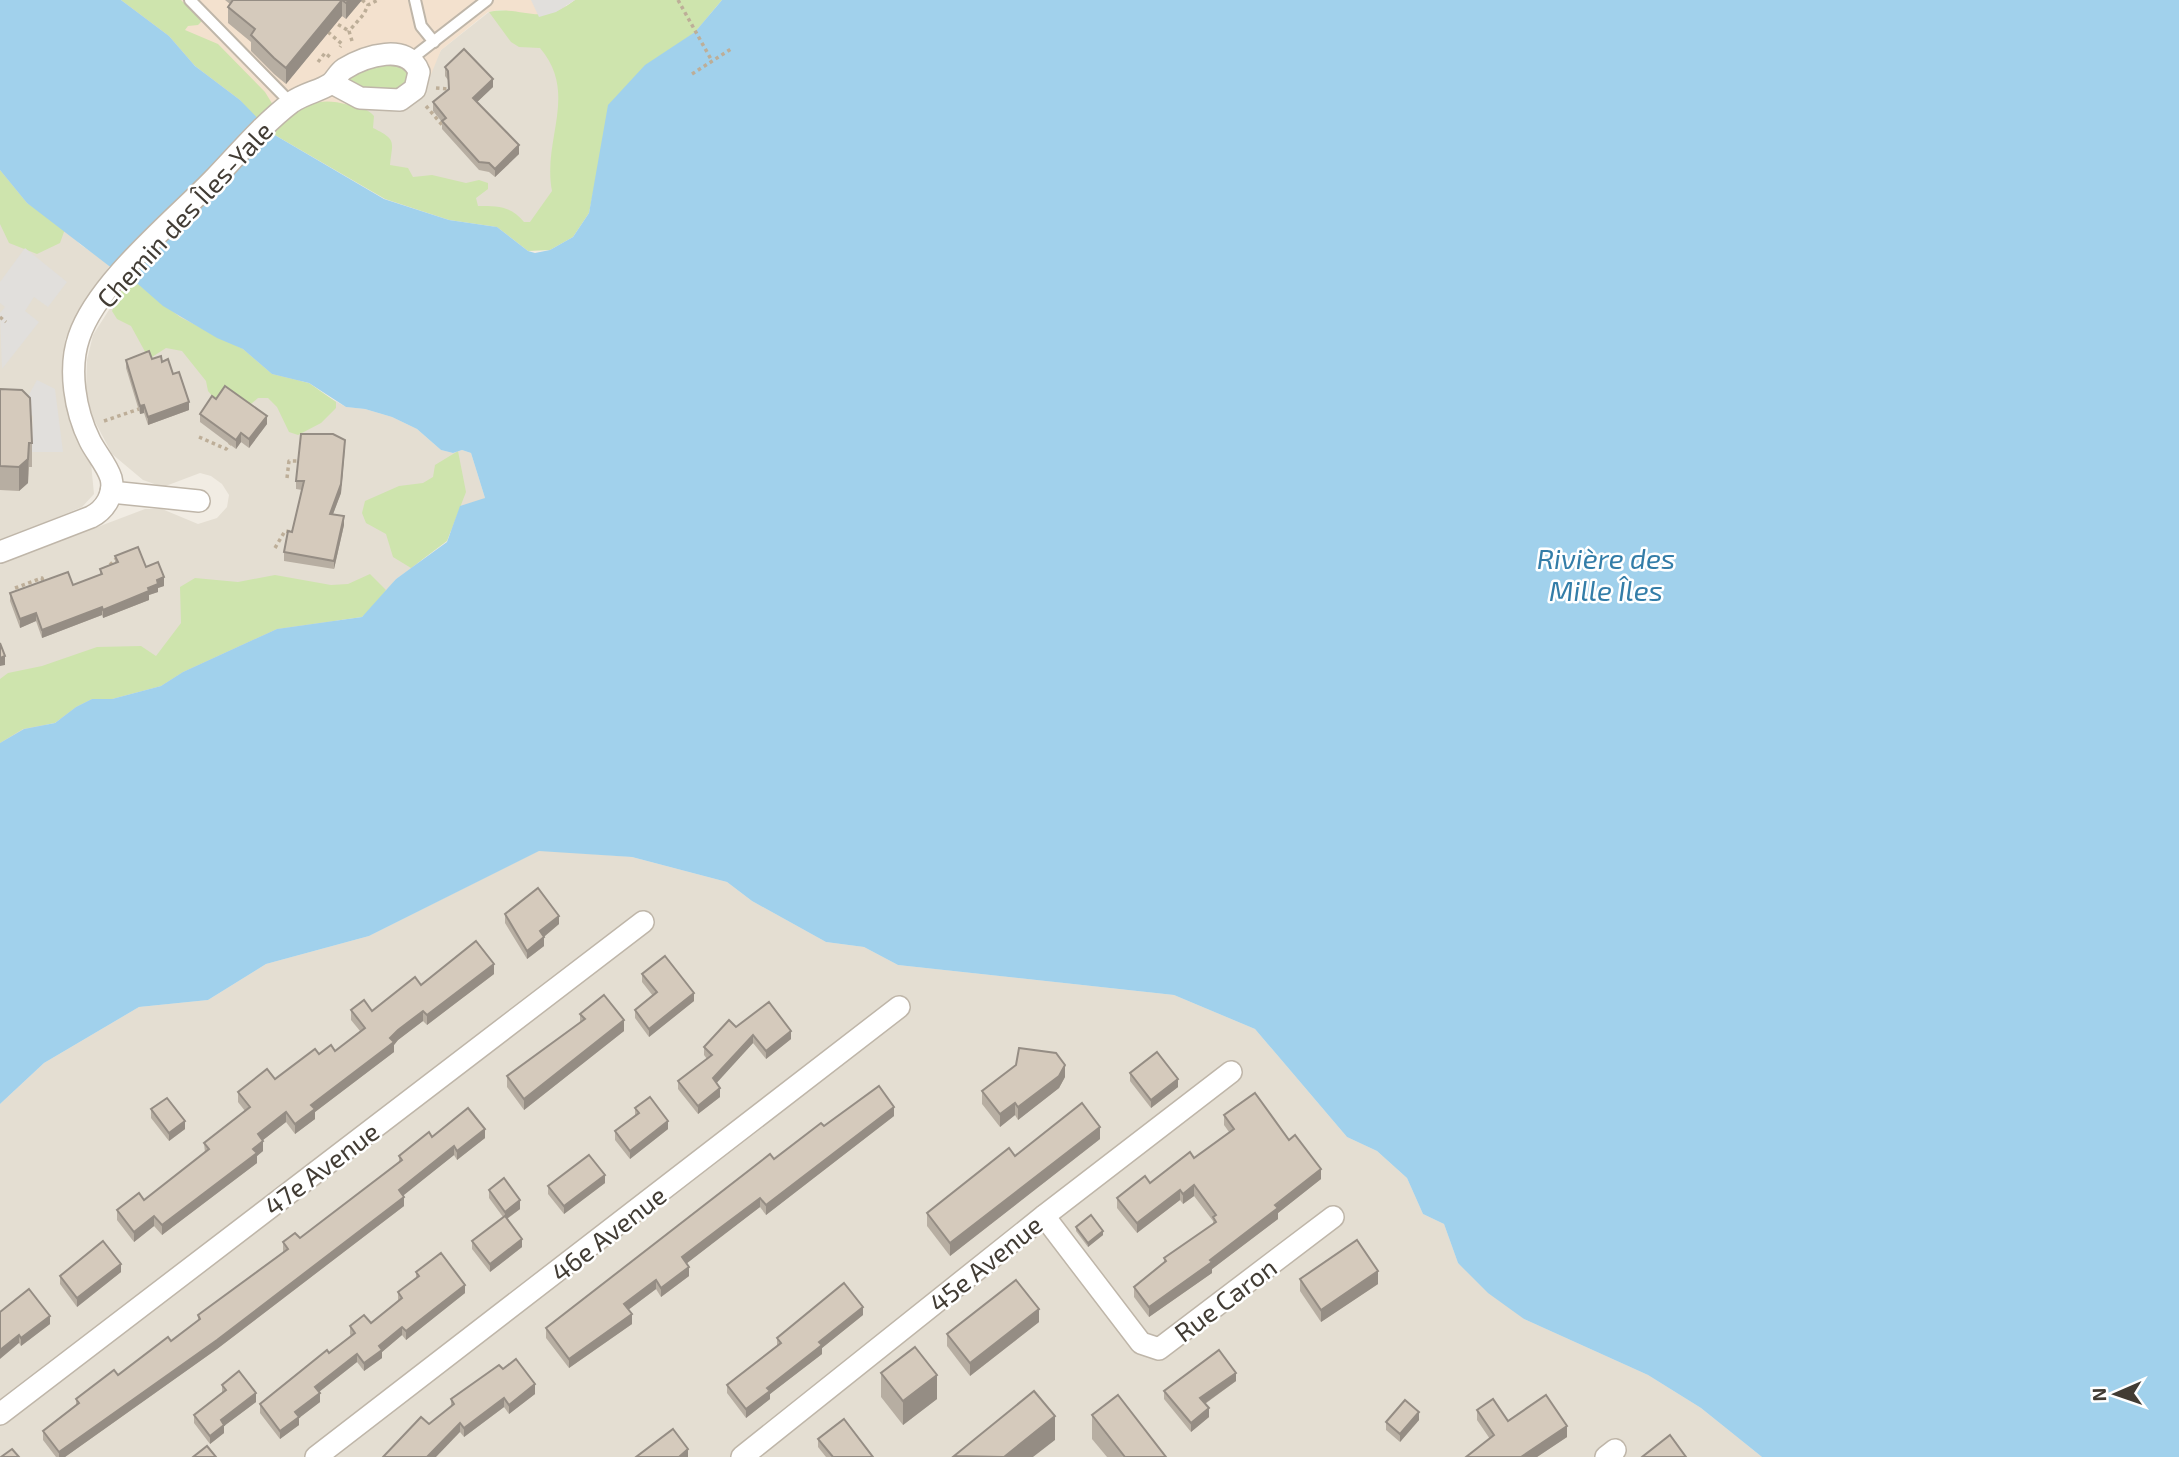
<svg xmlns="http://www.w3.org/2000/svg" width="2179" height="1457" viewBox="0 0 2179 1457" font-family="'Exo 2',sans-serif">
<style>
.residential{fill:#e4ded2}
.commercial{fill:#f3e1ce}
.green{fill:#cee4ad}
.parking{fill:#e1dfdc}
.water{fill:#a1d1ec}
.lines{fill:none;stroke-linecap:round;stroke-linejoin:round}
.service-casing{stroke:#bfb6a9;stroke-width:14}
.minor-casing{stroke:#bfb6a9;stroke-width:24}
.path{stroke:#bdae98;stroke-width:3.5;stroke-dasharray:3.5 3.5;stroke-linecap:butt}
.service{stroke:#fff;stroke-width:10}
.minor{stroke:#fff;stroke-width:21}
.wall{fill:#b7aea2}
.shaded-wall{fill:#958d84}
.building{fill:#d5cabc;stroke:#958d84;stroke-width:2}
.labels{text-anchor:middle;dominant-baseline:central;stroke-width:5;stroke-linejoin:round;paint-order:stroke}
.street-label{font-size:26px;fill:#423c34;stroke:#fff}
.water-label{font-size:28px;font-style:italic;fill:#337da8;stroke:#fff}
</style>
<rect width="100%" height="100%" fill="#f1ece3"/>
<g class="residential">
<polygon points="575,0 722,0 716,5 550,250 273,134 359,108 397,111 427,78 441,50 489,12 567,6"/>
<polygon points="0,170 81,245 110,265 74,319 65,340 63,366 65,398 70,424 91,463 94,494 82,507 0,541"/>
<polygon points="138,284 147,293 346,407 365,409 392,417 417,429 441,450 453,453 462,450 471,453 485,498 416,565 396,579 375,606 161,686 112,699 0,743 0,564 145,509 162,509 198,524 217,518 227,507 229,495 222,484 211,476 200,473 163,487 143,480 112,454 92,416 86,389 87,360 93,335 121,291"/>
<polygon points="540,850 632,857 727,882 752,901 826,942 864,947 898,965 1174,995 1255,1029 1347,1137 1377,1151 1407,1178 1423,1214 1444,1224 1458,1263 1524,1319 1648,1375 1701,1408 1762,1457 0,1457 0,1104 44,1063 139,1007 208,1000 266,964 369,936"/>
</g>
<polygon class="commercial" points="121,0 575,0 539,17 500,10 488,12 441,50 423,94 408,107 397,111 359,108 273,134"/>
<g class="green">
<polygon points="121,0 181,0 202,21 198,25 188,26 185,30 218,44 265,92 273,105 258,122 240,100 195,66 169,36"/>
<path d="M575,0H722L695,32L673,48L601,154L589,213L573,237L550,250L528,251L497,227L449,220L385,199L273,134C298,110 310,94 349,105C359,108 367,108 374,116L373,128C398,140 392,142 390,165L408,168L413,177L432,175L466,183L479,180L488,183V189L476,198L478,206C498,206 511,206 524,222H530L552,191C542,139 579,94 540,48L519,47L511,42L489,12C523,5 540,28 575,0Z"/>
<polygon points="395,64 403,65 410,74 407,83 399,90 359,88 347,81 347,78 366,68"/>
<polygon points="0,170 27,203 65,229 60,243 37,254 9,243 0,224"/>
<polygon points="138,284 180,317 243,349 272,374 309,383 336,402 336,408 321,423 298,435 289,432 277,407 268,398 258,398 245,409 214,398 208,391 206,381 182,351 166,348 149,359 131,326 117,319 112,311 121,291"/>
<polygon points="458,451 466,492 447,541 411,568 393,557 386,534 366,523 362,513 365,501 399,486 423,483 433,477 435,465"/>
<polygon points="370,574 386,590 375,606 362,617 277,629 183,672 161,686 112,699 92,699 76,707 55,723 23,729 0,743 0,679 8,673 42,666 97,647 141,646 156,656 181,623 180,587 195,578 238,582 275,575 331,585 348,584"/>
</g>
<g class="parking">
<polygon points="531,0 575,0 556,12 539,17"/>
<polygon points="25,248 67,282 48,307 34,297 25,311 39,322 2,369 0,313 5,307 0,303 0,282"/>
<polygon points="37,380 55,389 63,452 32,452 33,416 21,409"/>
</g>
<polygon class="water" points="0,0 121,0 169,36 195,66 240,100 273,134 384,199 449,220 497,227 528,251 535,253 550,250 573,237 589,213 608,105 645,65 695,32 722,0 2179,0 2179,1457 1762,1457 1701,1408 1648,1375 1524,1319 1488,1293 1458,1263 1444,1224 1423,1214 1407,1178 1377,1151 1347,1137 1255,1029 1174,995 898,965 864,947 826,942 752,901 727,882 632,857 539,851 369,936 266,964 208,1000 139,1007 44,1063 0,1104 0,743 24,729 55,723 76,707 92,699 112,699 161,686 183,672 277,629 362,617 396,579 447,542 460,506 485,498 471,453 462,450 453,453 441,450 417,429 392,417 365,409 346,407 309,383 272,374 243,349 217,338 163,306 131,278 113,269 27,203 0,170"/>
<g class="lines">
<g class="service-casing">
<g id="service">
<polyline points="190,0 291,103"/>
<polyline points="415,0 421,26 434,42"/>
<polyline points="411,59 487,0"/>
</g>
</g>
<g class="minor-casing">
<g id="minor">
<polyline points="111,492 199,501"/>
<path d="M0,552L91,517C105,510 115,494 111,478C107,465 96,453 90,441C75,411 68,369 79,337C97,283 172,222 213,180C238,154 263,124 292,102C305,93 320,91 330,84C335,81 338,73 344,69C365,56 408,42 419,72L415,89L400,100L360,98L332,83"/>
<polyline points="1044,1216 1141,1343 1159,1349 1333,1217"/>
<polyline points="0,1414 643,922"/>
<polyline points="316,1457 899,1007"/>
<polyline points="742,1457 1044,1216 1231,1072"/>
<polyline points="1606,1457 1615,1450"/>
</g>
</g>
<g class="path">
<polyline points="362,0 368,5"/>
<polyline points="678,0 712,61"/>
<polyline points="332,21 349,31"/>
<polyline points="328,32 342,44 340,47"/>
<polyline points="352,41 349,31 364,14 368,5 378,0"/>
<polyline points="318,62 325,53 330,57"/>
<polyline points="692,74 731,49"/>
<polyline points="436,88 448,89"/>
<polyline points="426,106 443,126"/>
<polyline points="0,317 6,322"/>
<polyline points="104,421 139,409"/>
<polyline points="199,437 226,449 230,444"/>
<polyline points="287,478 289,461 297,461"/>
<polyline points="275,548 285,531 292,532"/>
<polyline points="105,570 119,556"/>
<polyline points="15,588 42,578 44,585"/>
</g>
<use href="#service" class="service"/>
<use href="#minor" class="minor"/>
</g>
<g class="wall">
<polygon points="225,0 362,0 346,19 342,16 286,84 274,74 251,51 251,42 228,23 228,7 230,4"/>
<polygon points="445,67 493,87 477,102 519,154 495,177 489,172 479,170 442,129 442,122 433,111 433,102 449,89 448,80 445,76"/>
<polygon points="152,359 162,362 173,374 189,410 148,425 144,413 140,414 126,368 126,360"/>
<polygon points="0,389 32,443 32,467 29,467 28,483 19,491 0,490"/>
<polygon points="216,399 267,424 249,448 241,442 236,449 200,422 200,414"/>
<polygon points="345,448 341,493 333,514 344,525 334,569 284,561 284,552 292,532 302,490 296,489 296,481"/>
<polygon points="115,556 146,567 164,586 158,588 158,592 149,595 149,600 103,618 102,615 42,638 36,621 20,628 10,601 10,593 73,585 100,575 100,569 115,563"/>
<polygon points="505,914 559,924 544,937 544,946 527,959 505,923"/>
<polygon points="494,974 427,1025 423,1021 398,1040 394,1045 394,1052 315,1112 315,1119 295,1134 286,1122 263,1140 263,1151 257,1156 257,1163 162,1235 154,1226 134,1242 117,1220 117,1210 144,1200 205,1153 204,1143 245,1111 238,1102 238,1092 275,1079 319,1054 335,1051 360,1031 351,1020 351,1010 372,1011 421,985"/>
<polygon points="642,974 694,1001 649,1037 635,1018 635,1010 653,996 642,982"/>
<polygon points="580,1014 624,1031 524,1110 507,1087 507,1076 580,1023"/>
<polygon points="736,1027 791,1039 766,1059 753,1043 716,1083 720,1097 698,1114 678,1089 678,1081 707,1059 704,1055 704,1047"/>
<polygon points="1130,1073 1178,1087 1151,1108 1130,1081"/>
<polygon points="1065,1077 1059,1088 1018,1120 1015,1115 1000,1127 982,1104 982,1091"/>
<polygon points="635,1108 668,1129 630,1159 615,1140 615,1131 635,1116"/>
<polygon points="151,1109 185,1129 169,1141 151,1118"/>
<polygon points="1224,1115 1289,1140 1321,1179 1278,1213 1278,1219 1212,1269 1212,1273 1149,1317 1134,1297 1134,1287 1164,1263 1164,1258 1213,1224 1213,1221 1194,1196 1183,1204 1180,1200 1137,1233 1117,1208 1117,1198 1150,1183 1194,1158 1229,1132 1224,1125"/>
<polygon points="894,1116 766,1215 760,1207 724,1234 687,1263 689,1276 661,1297 656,1289 628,1310 632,1324 569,1368 546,1338 546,1328 824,1126"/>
<polygon points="432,1137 485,1138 457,1160 454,1155 403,1195 404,1206 217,1349 65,1457 56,1457 43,1440 43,1431 76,1406 76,1399 118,1375 171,1341 198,1321 198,1315 283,1252 283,1242 300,1238 399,1162 399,1156"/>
<polygon points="1100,1139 950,1256 927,1226 927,1213 1015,1156"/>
<polygon points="605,1183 564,1214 548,1194 548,1186"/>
<polygon points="489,1190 520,1209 507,1219 522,1247 490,1272 472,1249 472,1241 503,1217 489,1198"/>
<polygon points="1076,1227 1103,1235 1088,1247 1076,1231"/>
<polygon points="121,1272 77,1307 60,1284 60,1276"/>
<polygon points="416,1272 465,1293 406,1340 402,1335 382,1352 382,1358 364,1371 357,1362 319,1392 320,1402 299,1418 299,1425 280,1439 260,1413 260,1404 351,1336 350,1334 350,1326 371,1323 398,1301 398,1292 416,1279"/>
<polygon points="1300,1279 1378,1284 1321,1322 1300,1291"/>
<polygon points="0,1312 50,1324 21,1346"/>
<polygon points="863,1315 822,1348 822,1354 770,1394 770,1399 746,1418 727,1393 727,1385 777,1346 777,1338"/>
<polygon points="1039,1322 970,1376 947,1346 947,1334"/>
<polygon points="503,1369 535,1394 509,1414 504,1407 464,1437 460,1432 429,1424 451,1407 451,1399"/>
<polygon points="881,1373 937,1399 903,1425 881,1397"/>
<polygon points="1236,1381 1205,1404 1209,1417 1191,1432 1164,1399 1164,1391"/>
<polygon points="222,1385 256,1402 224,1426 224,1433 210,1444 194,1423 194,1415 222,1393"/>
<polygon points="1477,1410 1508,1421 1567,1437 1537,1457 1466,1457 1490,1439 1477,1420"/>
<polygon points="1092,1415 1166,1457 1107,1457 1092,1439"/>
<polygon points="1419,1420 1400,1442 1386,1430 1386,1422"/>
<polygon points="818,1439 873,1457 826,1457 818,1447"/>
</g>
<g class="shaded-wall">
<polygon points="342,0 342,16 286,84 286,68"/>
<polygon points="349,0 362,0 346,19 346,3"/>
<polygon points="493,79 493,87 473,106 473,98"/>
<polygon points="519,145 519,154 495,177 495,169"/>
<polygon points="189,402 189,410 148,425 148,417"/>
<polygon points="144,405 144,413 140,414 140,406"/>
<polygon points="267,416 267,424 249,448 249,439"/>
<polygon points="241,433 241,442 236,449 236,440"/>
<polygon points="345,440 341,493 330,522 330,514"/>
<polygon points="29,443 28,483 19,491 19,467"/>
<polygon points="344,516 344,525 334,569 334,561"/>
<polygon points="164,577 164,586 158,588 158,592 149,595 149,600 103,618 103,610 148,588 157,580"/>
<polygon points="102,607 102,615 42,638 42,630"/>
<polygon points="36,613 36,621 20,628 20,619"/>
<polygon points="5,656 5,665 0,666 0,658"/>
<polygon points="559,916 559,924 540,940 540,931"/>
<polygon points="544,937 544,946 527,959 527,951"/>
<polygon points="494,964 494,974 427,1025 427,1015"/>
<polygon points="694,993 694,1001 649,1037 649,1029"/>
<polygon points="423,1011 423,1021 398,1040 394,1045 394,1052 315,1112 315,1119 295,1134 295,1124 311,1105 390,1038 398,1030"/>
<polygon points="624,1020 624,1031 524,1110 524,1099"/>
<polygon points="791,1031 791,1039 766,1059 766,1051"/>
<polygon points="753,1035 753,1043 713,1087 713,1078"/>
<polygon points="1065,1065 1065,1077 1059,1088 1018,1120 1018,1107"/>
<polygon points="1178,1079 1178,1087 1151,1108 1151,1100"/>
<polygon points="720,1088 720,1097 698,1114 698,1106"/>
<polygon points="1015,1103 1015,1115 1000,1127 1000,1114"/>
<polygon points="894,1107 894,1116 766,1215 766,1205"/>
<polygon points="286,1112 286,1122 258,1144 258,1134"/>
<polygon points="185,1121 185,1129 169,1141 169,1133"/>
<polygon points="668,1121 668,1129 630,1159 630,1151"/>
<polygon points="1100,1127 1100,1139 950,1256 950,1243"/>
<polygon points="485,1129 485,1138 457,1160 457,1151"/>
<polygon points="263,1141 263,1151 257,1156 257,1163 162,1235 162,1225"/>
<polygon points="454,1146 454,1155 399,1199 399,1190"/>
<polygon points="1321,1169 1321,1179 1278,1213 1278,1219 1212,1269 1212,1273 1149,1317 1149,1307"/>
<polygon points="605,1175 605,1183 564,1214 564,1206"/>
<polygon points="1194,1185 1194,1196 1183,1204 1183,1194"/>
<polygon points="1180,1190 1180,1200 1137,1233 1137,1223"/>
<polygon points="404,1197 404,1206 217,1349 65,1457 59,1457 59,1452"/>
<polygon points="760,1198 760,1207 682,1267 682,1257"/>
<polygon points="520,1200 520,1209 505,1220 505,1212"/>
<polygon points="154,1216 154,1226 134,1242 134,1232"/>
<polygon points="1103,1231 1103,1235 1088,1247 1088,1243"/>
<polygon points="522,1239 522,1247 490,1272 490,1264"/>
<polygon points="121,1264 121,1272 77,1307 77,1298"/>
<polygon points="689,1267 689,1276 661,1297 661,1288"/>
<polygon points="1378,1271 1378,1284 1321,1322 1321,1310"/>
<polygon points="656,1280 656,1289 624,1313 624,1304"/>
<polygon points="465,1285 465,1293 406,1340 406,1331"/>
<polygon points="863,1307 863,1315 822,1348 822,1354 770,1394 770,1399 746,1418 746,1409 767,1388 819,1342"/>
<polygon points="1039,1309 1039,1322 970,1376 970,1363"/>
<polygon points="632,1314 632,1324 569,1368 569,1359"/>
<polygon points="50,1316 50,1324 21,1346 21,1338"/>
<polygon points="402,1327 402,1335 382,1352 382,1358 364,1371 364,1363 379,1346"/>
<polygon points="19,1335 19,1343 0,1359 0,1350"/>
<polygon points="357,1354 357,1362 315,1395 315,1387"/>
<polygon points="1236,1373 1236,1381 1200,1407 1200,1398"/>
<polygon points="937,1375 937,1399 903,1425 903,1401"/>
<polygon points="535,1384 535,1394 509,1414 509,1405"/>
<polygon points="256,1393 256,1402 224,1426 224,1433 210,1444 210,1436 221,1420"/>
<polygon points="320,1393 320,1402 299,1418 299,1425 280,1439 280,1431 295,1412"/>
<polygon points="504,1398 504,1407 464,1437 464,1428"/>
<polygon points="1209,1408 1209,1417 1191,1432 1191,1423"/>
<polygon points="1419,1412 1419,1420 1400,1442 1400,1434"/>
<polygon points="1055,1416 1055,1440 1033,1457 1004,1457"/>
<polygon points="460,1423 460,1432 436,1457 427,1457"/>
<polygon points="1567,1426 1567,1437 1537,1457 1521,1457"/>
<polygon points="688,1449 688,1457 679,1457"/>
</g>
<g class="building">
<polygon points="233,0 349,0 346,3 342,0 286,68 274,58 251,35 255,29 228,7"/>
<polygon points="464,49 493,79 473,98 519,145 495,169 489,163 479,162 442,121 446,118 433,102 449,89 448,71 445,67"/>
<polygon points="149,351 152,359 161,356 162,362 168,359 173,374 179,372 189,402 148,417 144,405 140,406 126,360"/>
<polygon points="225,386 267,416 249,439 241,433 236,440 200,414 212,396 216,399"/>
<polygon points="0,389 22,390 30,398 32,443 29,443 28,459 19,467 0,466"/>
<polygon points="301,434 333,434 345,440 341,484 330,514 344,516 334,561 284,552 288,531 292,532 304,481 296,481"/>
<polygon points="138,547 146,567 158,562 164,577 157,580 158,584 148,588 149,591 103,610 102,607 42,630 36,613 20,619 10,593 68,572 73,585 102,574 100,569 118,562 115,556"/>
<polygon points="0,643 5,656 0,658"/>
<polygon points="538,888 559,916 540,931 544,937 527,951 505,914"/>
<polygon points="476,941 494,964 427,1015 423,1011 398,1030 390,1038 394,1042 311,1105 315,1109 295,1124 286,1112 258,1134 263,1141 253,1149 257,1153 162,1225 154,1216 134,1232 117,1210 139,1193 144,1200 209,1149 204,1143 250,1107 238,1092 267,1069 275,1079 315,1049 319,1054 331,1045 335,1051 365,1028 351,1010 364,1000 372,1011 415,977 421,985"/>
<polygon points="665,956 694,993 649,1029 635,1010 657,992 642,974"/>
<polygon points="604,995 624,1020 524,1099 507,1076 585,1019 580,1014"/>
<polygon points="769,1002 791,1031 766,1051 753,1035 713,1078 720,1088 698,1106 678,1081 712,1055 704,1047 729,1020 736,1027"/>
<polygon points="1019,1048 1056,1053 1065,1065 1059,1076 1018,1107 1015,1103 1000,1114 982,1091 1016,1065"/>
<polygon points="1157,1052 1178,1079 1151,1100 1130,1073"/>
<polygon points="879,1086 894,1107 766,1205 760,1198 724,1225 682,1257 689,1267 661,1288 656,1280 624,1304 632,1314 569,1359 546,1328 770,1154 774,1159 821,1123 824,1126"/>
<polygon points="1255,1093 1289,1140 1295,1135 1321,1169 1275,1205 1278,1208 1210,1260 1212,1262 1149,1307 1134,1287 1166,1261 1164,1258 1216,1222 1213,1217 1216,1215 1194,1185 1183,1194 1180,1190 1137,1223 1117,1198 1145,1176 1150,1183 1190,1152 1194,1158 1234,1129 1224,1115"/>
<polygon points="650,1097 668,1121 630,1151 615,1131 639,1113 635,1108"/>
<polygon points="167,1098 185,1121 169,1133 151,1109"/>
<polygon points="1082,1103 1100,1127 950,1243 927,1213 1009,1148 1015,1156"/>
<polygon points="468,1108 485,1129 457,1151 454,1146 399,1190 404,1197 217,1340 59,1452 43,1431 79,1403 76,1399 114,1370 118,1375 168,1337 171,1341 200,1319 198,1315 288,1249 283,1242 295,1233 300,1238 402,1160 399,1156 429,1132 432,1137"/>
<polygon points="589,1155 605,1175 564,1206 548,1186"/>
<polygon points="504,1178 520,1200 505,1212 489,1190"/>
<polygon points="1091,1215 1103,1231 1088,1243 1076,1227"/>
<polygon points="505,1216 522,1239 490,1264 472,1241"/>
<polygon points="1357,1240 1378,1271 1321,1310 1300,1279"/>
<polygon points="103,1241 121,1264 77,1298 60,1276"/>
<polygon points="441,1253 465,1285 406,1331 402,1327 379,1346 382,1350 364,1363 357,1354 315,1387 320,1393 295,1412 299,1417 280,1431 260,1404 327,1350 329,1353 355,1333 350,1326 364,1315 371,1323 402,1298 398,1292 419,1276 416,1272"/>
<polygon points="1016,1280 1039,1309 970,1363 947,1334"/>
<polygon points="844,1283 863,1307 819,1342 822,1345 767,1388 770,1391 746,1409 727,1385 781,1343 777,1338"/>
<polygon points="29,1289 50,1316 21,1338 19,1335 0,1350 0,1312"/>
<polygon points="915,1347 937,1375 903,1401 881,1373"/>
<polygon points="1219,1350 1236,1373 1200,1398 1209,1408 1191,1423 1164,1391"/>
<polygon points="516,1359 535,1384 509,1405 504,1398 464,1428 460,1423 427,1457 383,1457 421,1417 429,1424 454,1404 451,1399 499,1365 503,1369"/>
<polygon points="239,1371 256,1393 221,1420 224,1425 210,1436 194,1415 226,1390 222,1385"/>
<polygon points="1034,1391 1055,1416 1004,1457 954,1456"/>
<polygon points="1118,1395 1166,1457 1125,1457 1092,1415"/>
<polygon points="1546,1395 1567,1426 1521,1457 1466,1457 1494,1435 1477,1410 1493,1399 1508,1421"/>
<polygon points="1405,1400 1419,1412 1400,1434 1386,1422"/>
<polygon points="844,1419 873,1457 833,1457 818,1439"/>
<polygon points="673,1429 688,1449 679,1457 636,1457"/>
<polygon points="1670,1435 1686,1457 1642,1457"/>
<polygon points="207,1446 216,1457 193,1457"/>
<polygon points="12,1449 19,1457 1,1457"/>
</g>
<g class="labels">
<g class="street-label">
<text transform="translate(184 214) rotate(-47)">Chemin des Îles-Yale</text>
<text transform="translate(321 1168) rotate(-37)">47e Avenue</text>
<text transform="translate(608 1233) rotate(-38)">46e Avenue</text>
<text transform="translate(985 1263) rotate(-39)">45e Avenue</text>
<text transform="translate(1225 1299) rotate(-37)">Rue Caron</text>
</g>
<g class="water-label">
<text x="1606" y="558">Rivière des<tspan x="1606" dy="32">Mille Îles</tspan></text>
</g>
</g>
<g transform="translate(2116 1394) rotate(268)" stroke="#ffffff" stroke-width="5" paint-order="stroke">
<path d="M0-5L12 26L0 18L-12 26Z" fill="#423c34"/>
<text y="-10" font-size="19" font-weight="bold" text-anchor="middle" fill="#423c34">N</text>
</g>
</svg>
